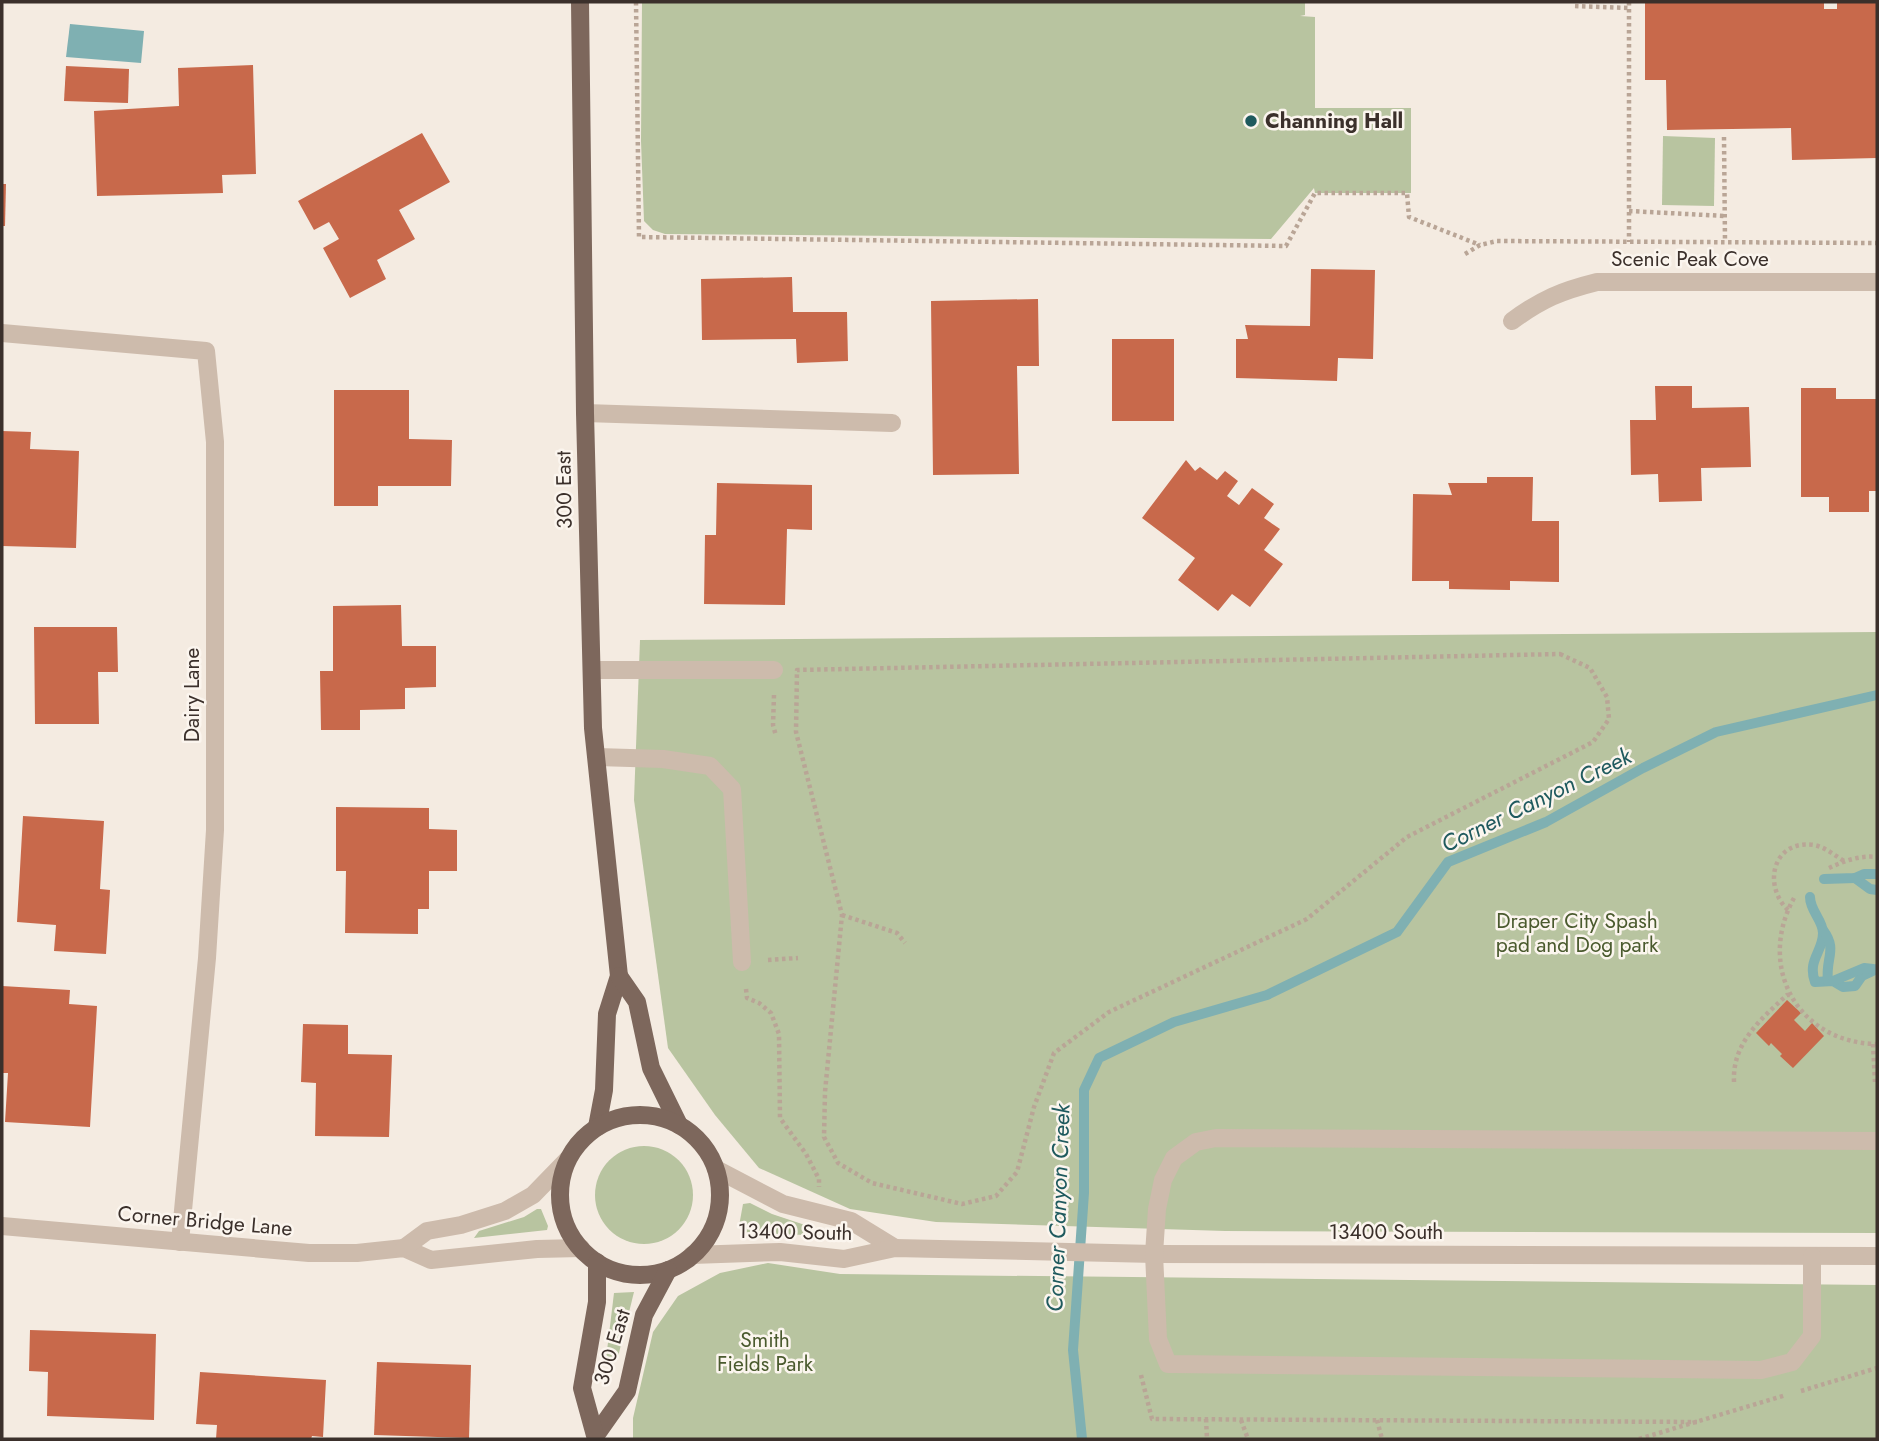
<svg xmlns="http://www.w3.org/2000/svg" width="1879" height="1441" viewBox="0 0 1879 1441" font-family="Jost,sans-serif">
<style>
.green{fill:#b8c4a0}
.water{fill:#7fb0b2}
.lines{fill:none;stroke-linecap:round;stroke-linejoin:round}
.stream{stroke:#7fb0b2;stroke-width:10}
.building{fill:#c8694b}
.path{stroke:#b9a596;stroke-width:4.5;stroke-dasharray:3.5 3.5;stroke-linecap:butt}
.minor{stroke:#cdbbac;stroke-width:18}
.major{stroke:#7d675c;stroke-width:18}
.poi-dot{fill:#1f5a5e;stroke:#fbf5ee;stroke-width:2.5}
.labels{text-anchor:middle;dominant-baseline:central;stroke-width:5;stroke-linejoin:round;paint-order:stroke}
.poi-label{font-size:21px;font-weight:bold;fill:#3b302b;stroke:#fbf5ee;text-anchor:start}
.street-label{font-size:21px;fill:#3b302b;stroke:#fbf5ee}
.park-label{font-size:21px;fill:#4a5a2e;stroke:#fbf5ee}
.water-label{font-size:23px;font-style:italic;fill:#1f5a5e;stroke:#fbf5ee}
</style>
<rect width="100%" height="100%" fill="#f4ebe1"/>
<g class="green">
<polygon points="642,2 1305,2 1305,15 1300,16 1315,17 1315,108 1411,108 1411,193 1315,193 1314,188 1271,239 665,234 653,230 644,221 641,141"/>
<polygon points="1663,136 1715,138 1714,206 1662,205"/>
<polygon points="1877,632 1877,1233 1225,1231 936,1222 850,1209 759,1168 715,1115 668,1048 634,800 640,640"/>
<circle cx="644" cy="1195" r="49"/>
<polygon points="750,1203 772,1214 805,1225 806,1235 744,1233 739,1226 743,1204"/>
<polygon points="537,1209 541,1209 548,1226 547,1230 474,1238 479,1231 524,1217"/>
<polygon points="768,1263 840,1274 1877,1285 1877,1439 633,1439 633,1418 653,1332 678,1296 720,1273"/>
<polygon points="634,1292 617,1361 606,1359 614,1293"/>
</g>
<polygon class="water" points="70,24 144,31 141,63 66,57"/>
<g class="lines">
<g class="stream">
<polyline points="1855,878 1870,889 1877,890"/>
<polyline points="1824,879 1855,878 1864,874 1877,874"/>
<path d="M1810,897C1810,911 1823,920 1823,933C1823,952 1807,960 1815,982L1833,981L1843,987L1855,986L1862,976L1877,969"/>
<path d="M1823,930C1838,950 1825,958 1828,981"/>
<polyline points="1833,981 1864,968 1873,969"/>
<polyline points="1082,1439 1073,1350 1084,1193 1084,1090 1099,1058 1174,1022 1267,995 1397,932 1448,862 1546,822 1643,768 1716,732 1877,695"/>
</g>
</g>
<g class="building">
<polygon points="1645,2 1824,2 1824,9 1837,9 1837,2 1877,2 1877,158 1792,160 1791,128 1667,130 1666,80 1645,80"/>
<polygon points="253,65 256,174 222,175 223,193 97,196 94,111 179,106 178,68"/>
<polygon points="66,66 129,69 128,103 64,101"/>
<polygon points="422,133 450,182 399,210 415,239 377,260 386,279 350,298 323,248 339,239 329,222 314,230 298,201"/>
<polygon points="2,184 6,184 5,226 2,226"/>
<polygon points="1311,269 1375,270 1373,359 1338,358 1337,381 1236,378 1236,339 1248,339 1245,325 1310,326"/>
<polygon points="792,277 793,312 847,312 848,361 797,363 796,339 702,340 701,279"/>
<polygon points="1038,299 1039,366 1017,366 1019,474 933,475 931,301"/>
<rect x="1112" y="339" width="62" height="82"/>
<polygon points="1655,386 1692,386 1692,408 1749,407 1751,467 1701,468 1702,501 1659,502 1658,474 1631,475 1630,420 1656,420"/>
<polygon points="1801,388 1836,388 1836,399 1877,399 1877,491 1869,491 1869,512 1829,512 1829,497 1801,497"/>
<polygon points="334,390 409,390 409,439 452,440 451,486 378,486 378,506 334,506"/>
<polygon points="2,431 31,432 30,449 79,451 76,548 2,546"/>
<polygon points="1186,460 1195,471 1200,467 1217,480 1225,471 1238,481 1227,496 1239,505 1252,488 1274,504 1264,518 1280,529 1264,550 1283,564 1250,607 1232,594 1218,611 1178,580 1195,558 1142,518"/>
<polygon points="1487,477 1533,477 1532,521 1559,521 1559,582 1510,581 1510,590 1449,589 1449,581 1412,581 1413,494 1452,495 1448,483 1487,483"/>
<polygon points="717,483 812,485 812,530 787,529 785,605 704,604 705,535 716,535"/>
<polygon points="401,605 402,646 436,646 436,687 405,688 405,709 360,710 360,730 321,730 320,671 333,671 333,606"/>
<polygon points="34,627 117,627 118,672 98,672 99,724 35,724"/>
<polygon points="336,807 429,808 429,829 457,830 457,871 429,871 429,909 418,909 418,934 345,933 346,871 336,871"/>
<polygon points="23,816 104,821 100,889 110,890 106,954 54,951 56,925 17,922"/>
<polygon points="2,986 70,990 69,1004 97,1006 90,1127 5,1122 8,1073 2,1073"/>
<polygon points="1787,1000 1801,1013 1794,1020 1805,1031 1812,1023 1824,1036 1793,1068 1780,1056 1782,1054 1771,1043 1769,1046 1756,1033"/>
<polygon points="303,1024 348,1025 348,1054 392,1055 389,1137 315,1136 316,1083 301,1082"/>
<polygon points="30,1330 156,1334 154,1420 47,1416 48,1372 29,1371"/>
<polygon points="377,1362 471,1365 469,1438 374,1435"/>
<polygon points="200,1372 326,1380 323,1437 312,1436 311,1439 216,1439 217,1425 196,1424"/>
</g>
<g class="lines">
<g class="path">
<polyline points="636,2 639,237 1286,246 1315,193 1407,193 1409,217 1480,245"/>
<polyline points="1629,2 1629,242"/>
<polyline points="1575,6 1629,8"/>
<polyline points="1724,137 1725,242"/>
<polyline points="1629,211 1725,216"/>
<polyline points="1465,254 1480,245 1497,241 1877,243"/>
<polygon points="1560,654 1590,668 1607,697 1609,719 1593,742 1407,837 1307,919 1109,1012 1054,1053 1034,1107 1017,1172 996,1196 962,1204 872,1183 838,1163 824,1137 825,1092 842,915 796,732 797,670"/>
<polyline points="774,695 773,725 776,736"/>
<path d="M1829,868C1844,861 1860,855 1877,857"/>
<path d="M1794,898C1756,967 1798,1043 1877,1044"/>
<path d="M1788,910C1762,885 1773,839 1814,845C1825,847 1834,855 1844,861"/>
<polyline points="842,915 897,933 905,943"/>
<polyline points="768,960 798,958"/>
<polyline points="746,989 747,998 759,1003 771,1013 779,1034 780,1118 806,1154 819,1179 819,1187"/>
<polyline points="1873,1044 1875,1082"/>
<path d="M1734,1082C1732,1043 1761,1019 1787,995H1790"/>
<polyline points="1141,1375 1152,1419 1697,1422"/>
<polyline points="1801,1391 1877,1368"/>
<polyline points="1206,1419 1207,1439"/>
<polyline points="1241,1420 1248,1439"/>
<polyline points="1377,1420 1382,1439"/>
<polyline points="1639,1439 1786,1395"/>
</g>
<g class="minor">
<path d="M1512,321C1542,299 1561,291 1597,282H1877"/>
<polyline points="2,333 206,351 215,442 215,830 207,958 180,1242"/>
<polyline points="585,413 892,423"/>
<polyline points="592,670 774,670"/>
<polyline points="597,757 663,759 710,766 732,789 742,962"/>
<polyline points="716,1169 783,1204 851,1221 895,1248"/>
<polyline points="2,1226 309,1253 357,1253 404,1248 431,1260 537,1249 581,1248"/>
<polyline points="404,1248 427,1231 461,1225 505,1211 533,1195 568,1159"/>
<polyline points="692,1255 780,1252 844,1259 895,1248 1154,1254 1877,1256"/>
<polyline points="1812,1256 1812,1336 1792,1362 1761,1370 1168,1364 1158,1339 1154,1254 1157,1209 1163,1180 1174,1158 1196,1142 1216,1138 1877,1141"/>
</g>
<g class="major">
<polyline points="580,2 585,413 593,728 619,976 607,1014 604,1090 597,1127"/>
<polyline points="619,976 637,1002 651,1068 679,1125"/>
<circle cx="640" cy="1195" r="80"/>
<polyline points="596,1435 627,1391 644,1315 668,1270"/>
<polyline points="596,1439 582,1388 597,1302 597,1262"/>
</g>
</g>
<circle class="poi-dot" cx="1251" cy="121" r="7"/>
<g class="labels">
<g class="poi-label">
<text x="1265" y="121">Channing Hall</text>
</g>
<g class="street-label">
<text x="1690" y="259">Scenic Peak Cove</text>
<text transform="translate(564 490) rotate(-91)">300 East</text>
<text transform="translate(192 695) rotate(-90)">Dairy Lane</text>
<text transform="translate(205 1221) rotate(5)">Corner Bridge Lane</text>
<text transform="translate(795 1232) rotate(1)">13400 South</text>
<text x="1386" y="1232">13400 South</text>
<text transform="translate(612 1347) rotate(-73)">300 East</text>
</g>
<g class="park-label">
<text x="1577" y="921">Draper City Spash<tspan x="1577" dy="24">pad and Dog park</tspan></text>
<text x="765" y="1340">Smith<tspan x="765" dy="24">Fields Park</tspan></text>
</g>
<g class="water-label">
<text transform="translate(1536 800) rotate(-26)">Corner Canyon Creek</text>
<text transform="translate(1058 1208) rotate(-88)">Corner Canyon Creek</text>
</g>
</g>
<rect width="1879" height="1441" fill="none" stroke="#3b302b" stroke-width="7"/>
</svg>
